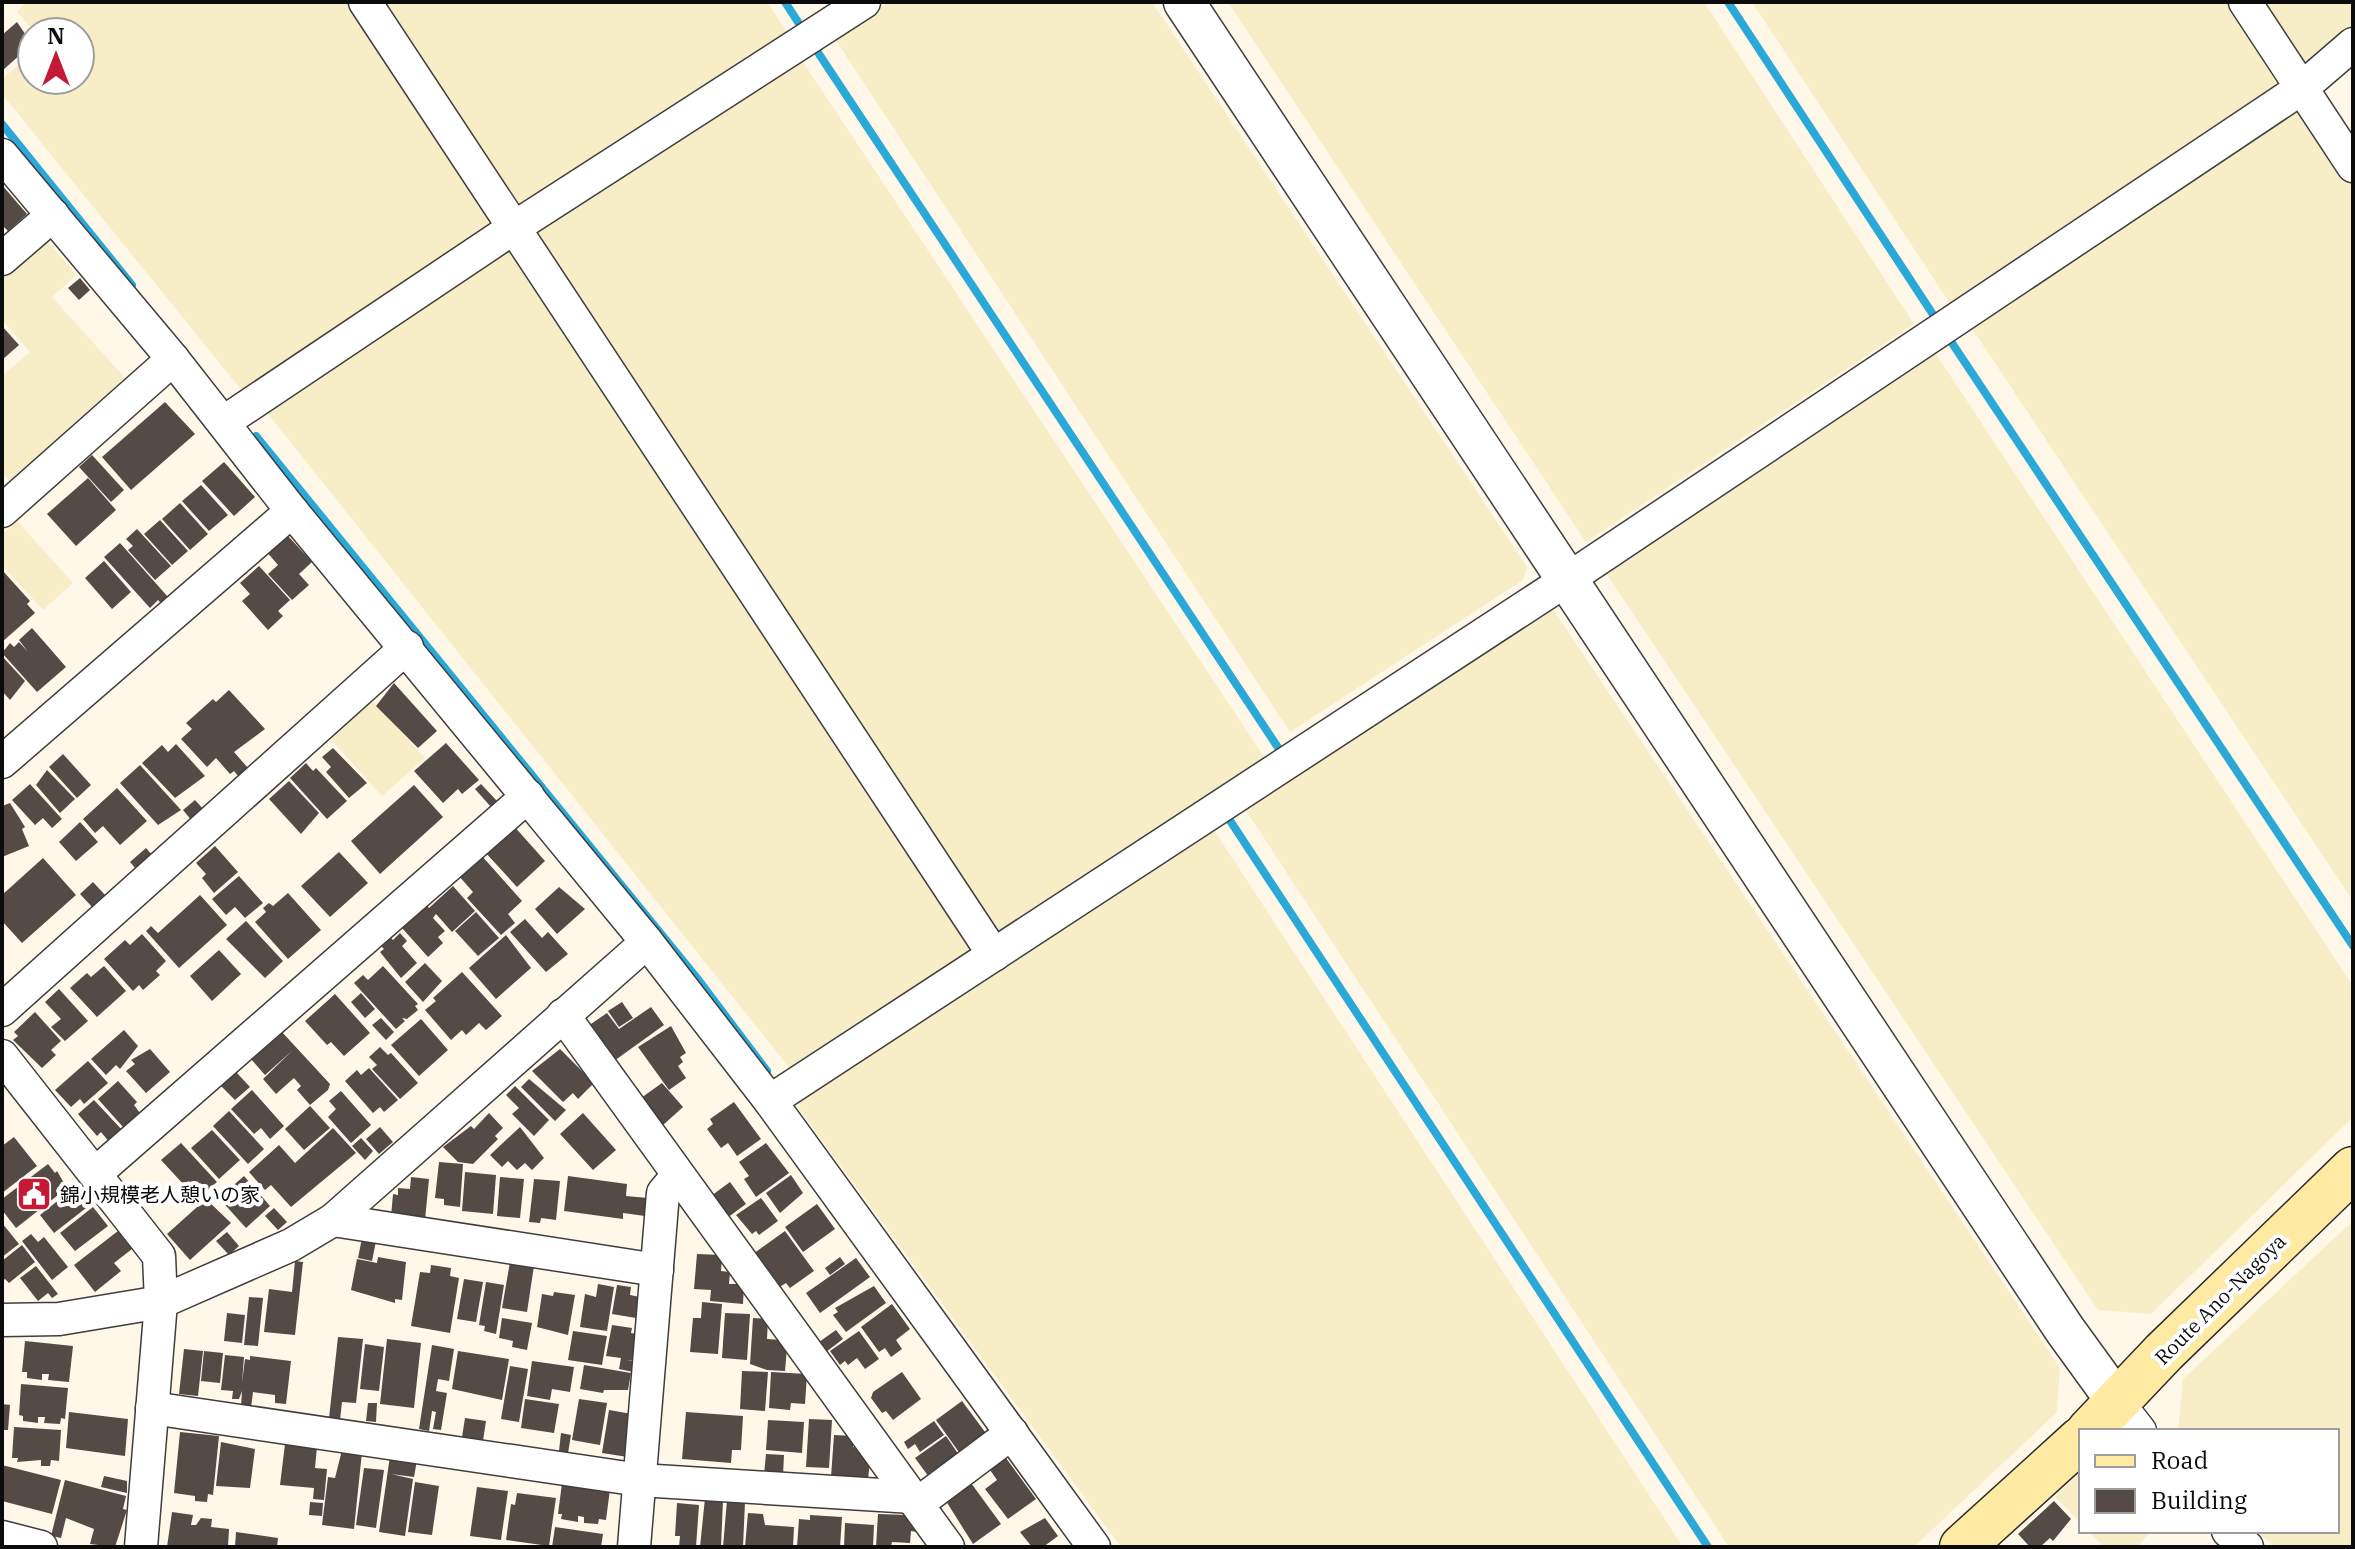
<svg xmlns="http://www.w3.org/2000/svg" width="2355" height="1549" viewBox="0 0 2355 1549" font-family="'IBM Plex Serif','Noto Sans JP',serif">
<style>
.farmland{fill:#f7edc7}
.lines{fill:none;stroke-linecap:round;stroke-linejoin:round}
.stream{stroke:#2aa8d7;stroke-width:8}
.building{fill:#544a46}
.minor-casing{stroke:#3e3e3e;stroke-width:35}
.tertiary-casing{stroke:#3e3e3e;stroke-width:43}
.secondary-casing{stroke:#2d2d2d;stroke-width:47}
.minor{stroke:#fff;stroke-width:32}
.tertiary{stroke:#fff;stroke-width:40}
.secondary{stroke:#ffeaa4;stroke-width:44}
.labels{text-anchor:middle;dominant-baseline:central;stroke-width:8;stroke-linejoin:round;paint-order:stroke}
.poi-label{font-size:20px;fill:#0b0b0b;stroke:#fff;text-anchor:start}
.street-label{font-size:20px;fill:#0b0b0b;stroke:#fff}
</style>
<rect width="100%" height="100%" fill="#fff8e9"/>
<g class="farmland">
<polygon points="27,2 353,2 497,226 243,392 2,94 2,79 32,53 32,80 80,80 80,32 35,32 17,12"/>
<polygon points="379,2 767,2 787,32 787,38 528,208 514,207"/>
<polygon points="889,2 1152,2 1527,567 1523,580 1290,732 835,39"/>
<polygon points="1228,2 1704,2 1914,324 1586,542"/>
<polygon points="1752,2 2227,2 2284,88 1951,305"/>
<polygon points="2258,2 2353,2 2353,27 2304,71"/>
<polygon points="801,59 1264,757 998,933 536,240 539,230"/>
<polygon points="2294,107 2300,110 2353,189 2353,901 1969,324"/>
<polygon points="45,239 77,275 52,297 125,378 9,481 2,472 2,376 30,352 2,320 2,277"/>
<polygon points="515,247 978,945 791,1070 265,410 506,248"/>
<polygon points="1934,351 2353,986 2353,1117 2151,1314 2098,1310 1604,570"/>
<polygon points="17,521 73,583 43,610 2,565 2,534"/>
<polygon points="1542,608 1553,609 2060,1368 2057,1412 1914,1547 1729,1547 1243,806"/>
<polygon points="371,699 425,758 382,796 329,737"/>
<polygon points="1212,827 1683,1547 1121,1547 799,1109 800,1096"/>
<polygon points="2353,1221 2353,1547 2275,1547 2256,1531 2337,1531 2337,1431 2178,1431 2183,1379"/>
<polygon points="2081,1472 2081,1523 2055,1497"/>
<polygon points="2088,1531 2151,1531 2137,1547 2104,1547"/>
</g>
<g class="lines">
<g class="stream">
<polyline points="785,2 798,22"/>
<polyline points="1728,2 1934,316"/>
<polyline points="815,48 1281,752"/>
<polyline points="2,124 132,285"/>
<polyline points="1948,337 2353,946"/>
<polyline points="256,436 697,978 767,1071"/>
<polyline points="1229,819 1708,1547"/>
</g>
</g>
<g class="building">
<polygon points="17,22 32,44 2,71 2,35"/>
<polygon points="2,185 27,214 8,231 2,225"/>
<polygon points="80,278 90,290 79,300 68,288"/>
<polygon points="2,326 19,345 2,360"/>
<polygon points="165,402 195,434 131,490 102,457"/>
<polygon points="92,455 124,490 111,502 79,467"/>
<polygon points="224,462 255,497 234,516 202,481"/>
<polygon points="88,478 116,510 76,546 47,514"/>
<polygon points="201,485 228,515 209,531 182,501"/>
<polygon points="180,503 208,534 190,550 162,519"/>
<polygon points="160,520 188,551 172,565 144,534"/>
<polygon points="137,529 171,566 155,580 128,550 133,546 126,539"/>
<polygon points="288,536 312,562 299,574 309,585 292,600 268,574 278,565 266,551"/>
<polygon points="120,543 168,597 161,603 158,600 150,608 104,557"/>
<polygon points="104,561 131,592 112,609 85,578"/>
<polygon points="259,566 290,600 278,611 283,616 268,630 242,601 250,594 240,583"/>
<polygon points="2,570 30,601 27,604 35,613 2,642"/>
<polygon points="32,628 66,667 37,692 2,653 10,643 14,647 19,642 28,652 19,640"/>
<polygon points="2,656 25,681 10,700 2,691"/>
<polygon points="394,683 437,731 418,748 376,706"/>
<polygon points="229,690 265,729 234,752 248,768 239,777 234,771 230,774 216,758 207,767 181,739 192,729 186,723 213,699 216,702"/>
<polygon points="446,743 479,780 462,794 458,789 443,803 414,771"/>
<polygon points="176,744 205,776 175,798 142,763 162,745 168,752"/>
<polygon points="333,748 367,783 349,798 326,772 331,767 322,757"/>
<polygon points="63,754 91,785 77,798 49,767"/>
<polygon points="306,763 313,771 316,768 347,801 327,819 290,778"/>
<polygon points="140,765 181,810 158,825 120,783"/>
<polygon points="47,770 75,799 60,813 36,785"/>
<polygon points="289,781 319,813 301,834 269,799"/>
<polygon points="30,784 62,819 52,828 43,818 35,825 12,800"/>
<polygon points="481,784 497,801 491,807 475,789"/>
<polygon points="414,785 443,817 380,874 351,841"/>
<polygon points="117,788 147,821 120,845 103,826 95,833 83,819"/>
<polygon points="195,800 204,810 192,821 183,810"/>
<polygon points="10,803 25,827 22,829 29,846 2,857 2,806"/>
<polygon points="80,822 98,842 76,861 59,842"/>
<polygon points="513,825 545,861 517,887 484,851"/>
<polygon points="215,846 238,872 214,893 202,878 206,874 196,863"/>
<polygon points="146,848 153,856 137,870 130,862"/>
<polygon points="339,852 368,883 330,917 301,886"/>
<polygon points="481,855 522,901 508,914 515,923 501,935 467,898 473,892 458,875"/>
<polygon points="43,858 76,895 22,943 2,921 2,895"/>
<polygon points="239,876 263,903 245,918 235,907 226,915 212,899"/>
<polygon points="93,882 106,896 93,908 80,894"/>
<polygon points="453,886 475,911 452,932 436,914 433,918 445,931 438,937 443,943 428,957 402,928 426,904 429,908"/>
<polygon points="559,887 585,909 557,934 535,909"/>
<polygon points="288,893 321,930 288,959 255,922 266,912 263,908 269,903 273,906"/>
<polygon points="200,895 227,925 179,968 146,931 151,926 158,933"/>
<polygon points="476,912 499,938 478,956 455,931"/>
<polygon points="525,919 542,938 548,932 568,954 546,972 510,932"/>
<polygon points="246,921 283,961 265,978 226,939"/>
<polygon points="400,933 407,941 402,946 417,963 401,978 380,952 384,949 380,945 389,936 393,940"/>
<polygon points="142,934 166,961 156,971 160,975 143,990 139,985 133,991 104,959 125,940 130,945"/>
<polygon points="506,935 531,968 496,999 469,968"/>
<polygon points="219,950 241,974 212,1001 190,976"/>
<polygon points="425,963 442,981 423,1002 405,982"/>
<polygon points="104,966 126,991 97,1017 70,988 87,973 91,977"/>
<polygon points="383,966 418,1004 415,1006 418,1010 407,1019 402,1018 405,1021 396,1029 354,983 363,975 368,980"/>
<polygon points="462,972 502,1016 486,1030 479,1023 466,1035 462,1030 451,1040 425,1010 436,1001 433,998"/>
<polygon points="59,989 88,1021 65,1041 51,1027 61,1019 45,1002"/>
<polygon points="361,993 375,1009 365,1018 351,1002"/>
<polygon points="335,994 370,1033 344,1056 331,1042 327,1045 305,1021"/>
<polygon points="622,1002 633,1018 619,1027 608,1011"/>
<polygon points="651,1007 664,1025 614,1061 588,1026 607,1013 619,1029"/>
<polygon points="35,1012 61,1041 51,1050 56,1055 42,1068 13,1040 18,1036 14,1032"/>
<polygon points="381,1018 394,1032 386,1040 372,1025"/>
<polygon points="421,1019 448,1050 419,1076 391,1045"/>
<polygon points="671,1026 686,1053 680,1057 683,1062 678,1066 686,1078 669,1090 638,1047"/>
<polygon points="124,1030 138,1046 120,1069 116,1065 106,1075 91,1059"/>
<polygon points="281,1031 330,1084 328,1090 310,1105 297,1090 301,1086 294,1078 276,1094 263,1079 293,1050 265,1075 250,1058"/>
<polygon points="380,1047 388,1055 391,1053 418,1083 400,1099 372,1069 377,1065 369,1057"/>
<polygon points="150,1049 170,1072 146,1093 126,1071 135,1064 131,1060"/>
<polygon points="560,1049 594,1083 578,1099 573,1093 563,1102 532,1071"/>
<polygon points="88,1061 108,1083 84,1104 80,1099 71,1107 55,1090"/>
<polygon points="369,1068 398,1100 384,1112 380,1107 373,1113 345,1081 357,1070 361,1075"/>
<polygon points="236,1072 250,1087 235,1100 221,1086"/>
<polygon points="529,1079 566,1110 555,1121 521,1087"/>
<polygon points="118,1081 137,1102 134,1105 140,1113 123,1127 98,1099"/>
<polygon points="662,1083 683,1107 662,1126 641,1098"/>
<polygon points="515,1086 549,1120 534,1136 512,1114 519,1108 506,1095"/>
<polygon points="252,1090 284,1126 270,1139 261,1128 254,1134 231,1109"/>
<polygon points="341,1091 371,1125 351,1143 328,1117 336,1109 329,1101"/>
<polygon points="94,1100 123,1131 110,1143 101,1132 97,1136 78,1114"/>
<polygon points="734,1102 761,1139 737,1156 728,1143 721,1148 707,1129 713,1124 710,1119"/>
<polygon points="310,1106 330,1128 304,1150 285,1129"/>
<polygon points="229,1111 264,1149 248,1164 213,1126"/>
<polygon points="489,1113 503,1128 495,1136 498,1139 473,1164 458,1162 443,1147 471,1126 474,1129"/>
<polygon points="583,1113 616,1150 593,1170 560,1134"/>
<polygon points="380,1127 393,1142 379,1154 366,1139"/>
<polygon points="520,1127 544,1158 532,1170 525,1163 517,1170 508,1161 502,1167 490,1155"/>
<polygon points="333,1128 356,1153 291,1207 271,1185 265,1190 249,1172 279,1145 295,1163"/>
<polygon points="212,1130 240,1160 219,1179 191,1148"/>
<polygon points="14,1137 37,1166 2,1193 2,1146"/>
<polygon points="361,1138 373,1151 365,1160 352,1146"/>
<polygon points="181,1143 217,1182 197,1199 161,1160"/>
<polygon points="766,1143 789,1173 756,1197 744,1179 749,1176 739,1162"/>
<polygon points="439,1162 463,1164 460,1207 444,1205 444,1199 435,1198"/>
<polygon points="48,1164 55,1173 57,1171 67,1188 16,1228 2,1210 2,1199"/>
<polygon points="465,1172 496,1175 493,1214 462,1211"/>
<polygon points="791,1175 803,1193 780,1213 766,1193"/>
<polygon points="244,1176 270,1206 246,1228 219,1198"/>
<polygon points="568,1176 627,1184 626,1196 648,1198 645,1216 623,1213 623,1219 564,1211"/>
<polygon points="411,1177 429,1179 425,1220 391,1217 393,1194 398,1195 398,1188 410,1189"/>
<polygon points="500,1177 524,1179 520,1218 497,1216"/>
<polygon points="534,1179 560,1181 556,1220 541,1218 540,1223 529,1222"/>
<polygon points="730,1182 746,1204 727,1218 711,1196"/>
<polygon points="71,1190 86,1208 54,1233 40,1215"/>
<polygon points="761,1198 778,1221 759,1235 756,1231 752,1234 736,1215"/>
<polygon points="206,1199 231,1223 190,1260 167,1234"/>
<polygon points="817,1204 835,1229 803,1252 785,1227"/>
<polygon points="93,1207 108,1226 75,1251 60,1233"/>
<polygon points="274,1208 287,1222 278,1230 265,1216"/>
<polygon points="2,1223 19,1244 2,1257"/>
<polygon points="118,1231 132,1249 114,1263 121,1271 95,1292 74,1265"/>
<polygon points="785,1231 814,1271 790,1288 786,1283 778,1288 753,1254"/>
<polygon points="227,1232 239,1246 229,1255 216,1241"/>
<polygon points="31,1234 38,1242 44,1237 68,1267 52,1280 22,1241"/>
<polygon points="362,1238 376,1241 372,1261 358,1258"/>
<polygon points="22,1245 35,1262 9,1283 5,1279 2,1281 2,1261"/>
<polygon points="697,1254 722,1255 721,1271 730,1272 729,1284 744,1284 743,1304 710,1301 711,1290 694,1289"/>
<polygon points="378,1257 406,1262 402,1300 395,1299 395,1303 351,1290 357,1259 377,1263"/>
<polygon points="840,1257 845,1264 830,1275 825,1268"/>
<polygon points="856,1258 870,1277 820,1313 806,1293"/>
<polygon points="295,1261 303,1262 295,1335 264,1332 269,1289 292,1292"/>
<polygon points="510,1262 534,1266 527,1312 502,1308"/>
<polygon points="431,1265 451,1268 450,1276 459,1278 450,1333 411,1326 420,1272 430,1273"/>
<polygon points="36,1266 58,1294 52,1298 48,1293 38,1301 20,1278"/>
<polygon points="464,1279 483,1282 476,1322 457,1319"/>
<polygon points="486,1282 504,1285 496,1334 484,1331 485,1326 479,1325"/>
<polygon points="598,1284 614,1287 607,1331 580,1327 585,1294 596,1297"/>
<polygon points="617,1285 631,1287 630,1295 645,1298 642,1319 612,1314"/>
<polygon points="874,1286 886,1303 846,1332 833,1315 838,1312 835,1308"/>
<polygon points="554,1292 575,1295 568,1335 537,1327 542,1294 553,1296"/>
<polygon points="249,1297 263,1298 258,1346 244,1345"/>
<polygon points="702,1302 722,1304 718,1354 690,1352 693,1318 701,1318"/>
<polygon points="892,1304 910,1329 896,1340 902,1349 891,1357 885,1348 879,1352 861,1327"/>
<polygon points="227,1313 245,1315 242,1343 224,1341"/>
<polygon points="725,1313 750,1314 747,1360 722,1358"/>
<polygon points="502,1318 532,1323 527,1350 512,1347 513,1341 499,1338"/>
<polygon points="753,1318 768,1319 767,1339 783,1340 783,1347 787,1347 785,1371 767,1370 750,1364"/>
<polygon points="612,1325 632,1328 631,1333 637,1334 639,1361 627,1360 639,1362 638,1373 619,1369 621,1358 606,1356"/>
<polygon points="836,1330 843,1339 826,1352 819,1342"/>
<polygon points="573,1331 607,1336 602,1365 568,1360"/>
<polygon points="859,1331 879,1359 865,1369 857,1358 848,1365 845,1361 840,1365 830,1351"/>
<polygon points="338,1337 363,1339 356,1403 342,1402 340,1420 329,1418"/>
<polygon points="387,1339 421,1343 414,1408 380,1404"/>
<polygon points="25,1341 73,1346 69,1382 48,1380 49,1374 42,1374 42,1380 27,1378 27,1372 22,1372"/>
<polygon points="365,1344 384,1347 379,1391 360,1389"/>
<polygon points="432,1345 454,1349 449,1381 438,1379 436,1391 447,1393 441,1430 433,1429 436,1412 432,1411 429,1431 419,1429"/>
<polygon points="184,1349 203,1351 198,1396 179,1394"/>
<polygon points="204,1351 223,1353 220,1383 201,1381"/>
<polygon points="458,1351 509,1359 502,1400 452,1389"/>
<polygon points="225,1355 244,1357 242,1383 245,1359 250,1360 250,1356 291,1361 286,1404 275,1403 275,1395 253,1392 251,1408 241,1407 242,1391 239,1399 232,1399 233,1391 221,1390"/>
<polygon points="532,1361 574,1367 570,1392 552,1389 550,1400 527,1396"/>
<polygon points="584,1365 631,1373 628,1390 604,1390 603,1393 580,1389"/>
<polygon points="510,1366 528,1369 519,1422 501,1419"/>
<polygon points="742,1371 768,1372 765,1411 740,1409"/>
<polygon points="771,1372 807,1374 805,1404 791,1403 790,1410 769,1408"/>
<polygon points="902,1372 921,1399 893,1420 886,1411 882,1413 871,1398 873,1392"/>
<polygon points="21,1384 68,1388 65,1419 61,1418 60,1424 44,1423 45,1417 38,1417 38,1423 23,1421 23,1416 19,1415"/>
<polygon points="525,1399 559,1404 554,1433 521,1428"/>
<polygon points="579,1399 607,1403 600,1445 572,1440"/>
<polygon points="962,1401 988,1436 961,1455 936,1420"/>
<polygon points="368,1403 377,1403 376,1422 366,1421"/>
<polygon points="2,1404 10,1405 8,1430 2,1430"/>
<polygon points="609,1410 632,1414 628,1457 602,1453"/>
<polygon points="69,1412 128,1419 125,1456 66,1448"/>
<polygon points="686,1412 743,1416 741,1450 732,1450 731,1463 682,1459"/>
<polygon points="465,1418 486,1421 483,1441 462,1437"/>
<polygon points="809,1419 832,1420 829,1468 806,1467"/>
<polygon points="768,1420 804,1422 802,1453 766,1450"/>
<polygon points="934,1421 944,1435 920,1452 915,1444 908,1449 904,1442"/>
<polygon points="14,1427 61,1430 59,1461 51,1460 50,1466 41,1466 41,1460 17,1462 18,1458 12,1458"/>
<polygon points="180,1432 219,1436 213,1495 208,1494 207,1502 195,1501 195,1496 174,1493"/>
<polygon points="561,1433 571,1435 568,1453 559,1451"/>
<polygon points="834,1435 854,1436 853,1447 861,1448 870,1460 868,1480 831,1477"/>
<polygon points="946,1436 959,1455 929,1477 915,1458"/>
<polygon points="221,1442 255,1449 250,1488 216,1486"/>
<polygon points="285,1444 317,1447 315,1468 327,1469 324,1500 313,1499 314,1488 280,1485"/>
<polygon points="342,1450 362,1452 354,1529 322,1525 328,1477 335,1478"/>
<polygon points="766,1454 784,1455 783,1476 764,1475"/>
<polygon points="390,1456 417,1460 414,1477 391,1474 413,1479 405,1536 379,1532"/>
<polygon points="1006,1458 1036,1499 1008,1519 985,1489 997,1480 990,1470"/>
<polygon points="2,1465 61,1480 52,1514 2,1501"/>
<polygon points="364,1468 384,1470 376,1528 356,1525"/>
<polygon points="104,1476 127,1481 127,1493 101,1487"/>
<polygon points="65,1480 126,1496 123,1509 127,1510 115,1547 90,1544 94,1529 66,1518 61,1538 51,1536"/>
<polygon points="415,1482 439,1486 432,1535 408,1532"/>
<polygon points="562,1483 610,1489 606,1520 599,1519 598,1524 584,1523 584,1517 578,1516 578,1522 561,1519 562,1514 558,1514"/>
<polygon points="971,1483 1001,1524 973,1544 946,1501"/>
<polygon points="477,1487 508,1491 501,1540 470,1536"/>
<polygon points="517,1493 556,1498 549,1546 506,1540 511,1504 515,1505"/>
<polygon points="705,1498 723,1500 721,1547 700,1547"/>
<polygon points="727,1500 745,1502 743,1547 723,1547"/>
<polygon points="2054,1501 2071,1519 2053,1541 2050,1538 2040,1547 2030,1547 2018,1534"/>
<polygon points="310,1502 323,1503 322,1516 309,1515"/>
<polygon points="677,1503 699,1505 696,1547 679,1547 680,1536 675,1536"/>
<polygon points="172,1512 193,1515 191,1525 196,1525 201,1518 212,1519 211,1527 229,1529 228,1547 167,1547"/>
<polygon points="748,1513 763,1514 765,1525 794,1527 793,1547 745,1547"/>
<polygon points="878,1514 908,1515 917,1522 917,1532 911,1531 910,1543 892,1542 891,1547 876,1547"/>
<polygon points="810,1515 842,1517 840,1547 797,1547 799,1519 810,1520"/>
<polygon points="1045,1518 1058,1536 1043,1547 1032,1547 1020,1532"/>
<polygon points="845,1523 874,1525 873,1547 844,1547"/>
<polygon points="555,1527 603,1534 601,1547 552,1547"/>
<polygon points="236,1532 278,1538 277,1547 235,1547"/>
</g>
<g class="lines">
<g class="minor-casing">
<g id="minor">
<polyline points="365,2 994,955"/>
<polyline points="2245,2 2353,166"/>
<polyline points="2,155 173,359 292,511 647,942 770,1101 1094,1547"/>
<polyline points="2,259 53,215"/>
<polyline points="224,422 515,227 864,2"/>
<polyline points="2,511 173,359"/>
<polyline points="2,762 292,511"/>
<polyline points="2,1010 407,647"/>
<polyline points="563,1015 948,1547"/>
<polyline points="2,1056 159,1256 161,1302 141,1547"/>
<polyline points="770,1101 1568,579 2302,88 2353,44"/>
<polyline points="96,1173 528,796"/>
<polyline points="333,1220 657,1270"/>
<polyline points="2,1320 59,1319 161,1302 291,1245 333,1220 647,942"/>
<polyline points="2118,1403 2140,1431"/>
<polyline points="152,1408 640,1480 913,1497"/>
<polyline points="917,1504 1012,1433"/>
<polyline points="2228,1531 2247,1547"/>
<polyline points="2,1537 41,1547"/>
<polyline points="634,1547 663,1193 678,1175"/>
</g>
</g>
<g class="tertiary-casing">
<polyline id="tertiary" points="1184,2 2065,1330 2118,1403"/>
</g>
<g class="secondary-casing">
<g id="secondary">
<polyline points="2089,1431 2164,1352 2353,1169"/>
<polyline points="1962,1547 2081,1439"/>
</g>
</g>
<use href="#minor" class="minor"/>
<use href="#tertiary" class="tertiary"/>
<use href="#secondary" class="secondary"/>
</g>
<defs>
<g id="civic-square" transform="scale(1.8)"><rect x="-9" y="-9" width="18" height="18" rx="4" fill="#c41937" stroke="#fff"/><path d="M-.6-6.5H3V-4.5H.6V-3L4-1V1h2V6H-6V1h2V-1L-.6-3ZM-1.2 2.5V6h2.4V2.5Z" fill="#fff"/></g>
</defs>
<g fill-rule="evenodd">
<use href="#civic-square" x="34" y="1194"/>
</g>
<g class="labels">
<g class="poi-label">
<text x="60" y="1194">錦小規模老人憩いの家</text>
</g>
<g class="street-label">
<text transform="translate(2220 1299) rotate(-45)">Route Ano-Nagoya</text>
</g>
</g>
<rect width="2355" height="1549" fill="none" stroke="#0b0b0b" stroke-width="8"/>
<rect x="2079" y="1429" width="260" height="104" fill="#ffffff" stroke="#9d9d9d" stroke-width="2"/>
<rect x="2095" y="1455" width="40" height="12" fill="#ffeaa4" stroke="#9d9d9d" stroke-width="2"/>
<text x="2151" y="1469" font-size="24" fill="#0b0b0b">Road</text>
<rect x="2095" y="1489" width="40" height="24" fill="#544a46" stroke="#9d9d9d" stroke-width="2"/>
<text x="2151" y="1509" font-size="24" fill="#0b0b0b">Building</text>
<g transform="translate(56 56)"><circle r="38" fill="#ffffff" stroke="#9d9d9d" stroke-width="2"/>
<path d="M0-6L14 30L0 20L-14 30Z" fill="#c41937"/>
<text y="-12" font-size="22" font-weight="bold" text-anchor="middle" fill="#0b0b0b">N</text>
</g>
</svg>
